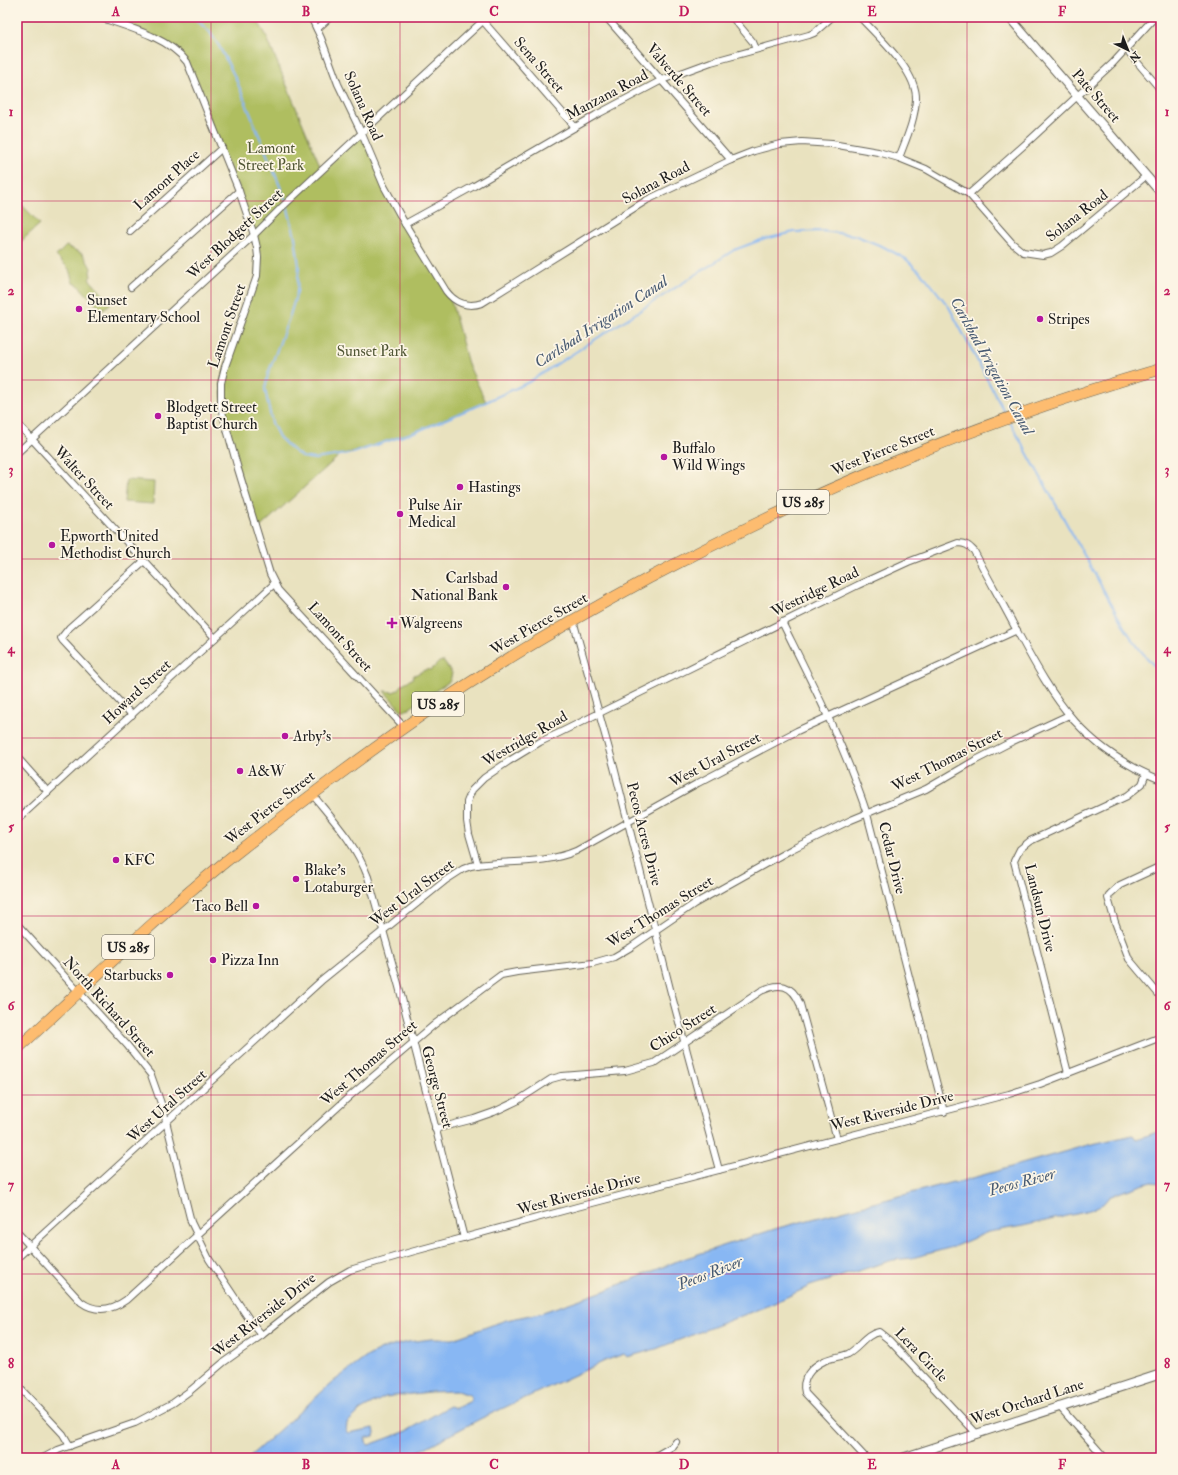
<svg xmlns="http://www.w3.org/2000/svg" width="1178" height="1475" viewBox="0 0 1178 1475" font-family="'IM FELL Double Pica',serif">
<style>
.green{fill:#afbe61;stroke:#666d3e}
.water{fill:#88b7f3;stroke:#526a88;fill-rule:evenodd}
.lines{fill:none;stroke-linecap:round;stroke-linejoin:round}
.stream{stroke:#88b7f3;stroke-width:2}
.minor-casing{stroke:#646155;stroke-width:8}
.tertiary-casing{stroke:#646155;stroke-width:10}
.trunk-casing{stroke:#646155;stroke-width:12}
.minor{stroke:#fff;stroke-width:6}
.tertiary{stroke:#fff;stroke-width:8}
.trunk{stroke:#fdbc6f;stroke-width:11}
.grid{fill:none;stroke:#c2185b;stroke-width:1;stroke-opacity:0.55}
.poi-dot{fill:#b5179e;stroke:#fcf5e5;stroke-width:1.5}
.labels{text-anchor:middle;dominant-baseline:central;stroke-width:3.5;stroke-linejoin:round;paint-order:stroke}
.shield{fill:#fcf5e5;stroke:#5f5d58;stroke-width:1}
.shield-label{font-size:14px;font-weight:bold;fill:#1c1c1c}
.street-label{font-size:15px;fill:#1c1c1c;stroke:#fcf5e5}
.park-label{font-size:15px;fill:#4f5534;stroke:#fcf5e5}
.poi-label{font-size:15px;fill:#1c1c1c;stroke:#fcf5e5;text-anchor:start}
.water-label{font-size:16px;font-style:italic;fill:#475a72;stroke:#fcf5e5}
.neatline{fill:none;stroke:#c2185b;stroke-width:1.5}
.grid-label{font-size:13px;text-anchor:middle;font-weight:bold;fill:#c2185b}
</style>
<rect width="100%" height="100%" fill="#fcf5e5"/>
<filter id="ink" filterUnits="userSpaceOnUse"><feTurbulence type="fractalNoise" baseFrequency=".025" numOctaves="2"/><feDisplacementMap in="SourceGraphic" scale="8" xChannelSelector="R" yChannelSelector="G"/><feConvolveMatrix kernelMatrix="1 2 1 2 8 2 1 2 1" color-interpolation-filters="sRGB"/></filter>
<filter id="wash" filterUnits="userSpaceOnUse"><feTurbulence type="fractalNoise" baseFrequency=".012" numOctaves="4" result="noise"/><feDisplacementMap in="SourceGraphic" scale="16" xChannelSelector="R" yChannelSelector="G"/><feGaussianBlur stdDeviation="0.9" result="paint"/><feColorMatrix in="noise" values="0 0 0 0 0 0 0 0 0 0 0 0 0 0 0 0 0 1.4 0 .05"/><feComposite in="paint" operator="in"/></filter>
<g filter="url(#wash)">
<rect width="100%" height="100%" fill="#e9e2bf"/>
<g class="green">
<polygon points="99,17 255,17 265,33 322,170 362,134 384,186 450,297 468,364 486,402 420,430 368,448 340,455 256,531 224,421 221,383 257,276 254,235 187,62 170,46"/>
<polygon points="22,205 40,224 17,245 17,210"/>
<polygon points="66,246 83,254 91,268 90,272 91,276 89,279 111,303 102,311 78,285 73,283 69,269 56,256"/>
<polygon points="126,480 154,482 153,504 124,502"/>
<path d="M443,661L452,673L450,681L407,710H401L384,691L393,692L398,690L404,683L412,679L414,675C421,673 424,668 431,670L439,662Z"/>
</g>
<path class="water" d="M1161,1131V1183L1151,1182L1121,1192L1109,1197L1103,1204L1085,1212L1023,1226L988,1232L953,1247L912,1258L893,1260L810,1286L772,1304L656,1349L627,1357L624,1354L607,1360L482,1418L419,1451L405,1455L403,1458H248L334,1381L368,1356L382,1349L408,1342L431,1339H453L506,1320L540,1313L604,1291L680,1260L778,1228L953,1182L955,1183L1088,1145L1133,1135L1136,1139ZM457,1391L467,1394L471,1396V1401L456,1408L450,1406L446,1408L407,1431L369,1445L367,1444L365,1438L374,1436L375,1433L374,1428L348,1433L346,1431L347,1423L361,1410L385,1397L430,1392Z"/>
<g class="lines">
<g class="stream">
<polyline points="193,17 209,31 219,46 236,79 286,201"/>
<polyline points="287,205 295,237 299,266 297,292 290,315 268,374 265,389 272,423 279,437 290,448 302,457 315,459 353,453 420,430 486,402 529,382 734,250 761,240 794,232 822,231 854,235 884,247 906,259 926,278 949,307 1006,415"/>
<path d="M1010,422L1123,625C1134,643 1145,658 1161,672"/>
</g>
</g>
</g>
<g filter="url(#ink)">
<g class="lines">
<g class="minor-casing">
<g id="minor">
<path d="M99,17C128,27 168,37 187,62L239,191L254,235L257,248L258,257L257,276L225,367L221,383V408L238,469L270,574L278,590L404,727"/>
<path d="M311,17L321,38L338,84L362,134L384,186L405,224L446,291C455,303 468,308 482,303L647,200L731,160L754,151L780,144L802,142L832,144L878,152L899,158L926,169L969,194L1012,243L1023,252L1043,255L1051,253L1062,246L1146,176"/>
<polyline points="606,17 731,160"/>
<polyline points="732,17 753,42 756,49"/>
<path d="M860,17C878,37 917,71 916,99C915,120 906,139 899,158"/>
<polyline points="483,21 575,127"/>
<polyline points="317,29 330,17"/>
<polyline points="1126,49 1161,90"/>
<polyline points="969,194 1031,139 1113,63 1155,17"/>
<polyline points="405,224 474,186 596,115 662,80 711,62 809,35 814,33 832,17"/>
<polyline points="130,231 222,148"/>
<polyline points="131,287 239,191"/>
<polyline points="17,423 215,638"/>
<polyline points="17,453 254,235 281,208 487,17"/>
<polyline points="573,620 614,767 670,989 719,1170"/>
<path d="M782,622C813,685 845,747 867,814L944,1112"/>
<polyline points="132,715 63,641 61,638 69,628 144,561"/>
<polyline points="17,757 48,792"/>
<path d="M312,794C334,821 355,843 368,877L399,987L464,1238"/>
<polyline points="17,820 274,584"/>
<path d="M478,865L469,834L467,821V802L472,790L484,778L509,761L540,742L559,733L858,585L908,562L958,543C966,543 969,546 974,551C988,578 1003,604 1017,631C1055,702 1083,749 1161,780"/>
<polyline points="1161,866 1120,885 1110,894 1108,898 1115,922 1129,959 1161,997"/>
<polyline points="17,924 127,1045 151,1075 163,1109 191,1222 209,1259 251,1322 262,1335"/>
<polyline points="1068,1073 1014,861 1020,849 1030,841 1127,796 1142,784 1146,774"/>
<path d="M435,1129L474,1119L494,1112L517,1101L551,1079L562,1076L625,1071L654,1063L761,991C779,982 792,984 800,1004L837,1139"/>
<path d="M17,1232L81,1302C96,1313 112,1310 126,1300L350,1096L435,1024L501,975L517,972L593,963L614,957L631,947L694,904L792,849L851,820L926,789L974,761L1013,741L1069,715"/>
<path d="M17,1258L321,981L446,880L463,869L471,866C506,860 543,865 576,851L698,783L797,731L1017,630"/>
<polyline points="17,1385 63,1434 70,1446"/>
<polyline points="1059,1406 1105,1458"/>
<polyline points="43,1458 58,1450 83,1441 135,1423 173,1403 191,1390 224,1362 262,1335 329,1282 350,1270 411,1252 577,1207 1009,1094 1040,1084 1161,1037"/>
<polyline points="652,1458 673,1446 676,1442"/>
<path d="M866,1458L805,1393C801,1379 811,1367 824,1361C831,1357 841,1357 848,1354C859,1348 866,1334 879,1332L889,1340L977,1434"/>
</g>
</g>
<g class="tertiary-casing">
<g id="tertiary">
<polyline points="1009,17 1161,193"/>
<polyline points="902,1458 1161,1374"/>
</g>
</g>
<g class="trunk-casing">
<path id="trunk" d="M17,1049C92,981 164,909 244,847C317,790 391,734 468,684C527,646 588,611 649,578C812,491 983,420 1161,369"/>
</g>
<use href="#minor" class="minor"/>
<use href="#tertiary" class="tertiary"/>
<use href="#trunk" class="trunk"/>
</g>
</g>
<path class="grid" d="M211,17V1458M400,17V1458M589,17V1458M778,17V1458M967,17V1458M17,201H1161M17,380H1161M17,559H1161M17,738H1161M17,916H1161M17,1095H1161M17,1274H1161"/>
<g class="poi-dot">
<circle cx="79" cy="309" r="4"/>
<circle cx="1040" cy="319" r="4"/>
<circle cx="158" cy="416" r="4"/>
<circle cx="664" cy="457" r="4"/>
<circle cx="460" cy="487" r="4"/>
<circle cx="400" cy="514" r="4"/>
<circle cx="52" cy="545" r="4"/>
<circle cx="506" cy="587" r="4"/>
<path d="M390 617h4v4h4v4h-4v4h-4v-4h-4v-4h4z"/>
<circle cx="285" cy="736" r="4"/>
<circle cx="240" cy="771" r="4"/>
<circle cx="116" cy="860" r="4"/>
<circle cx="296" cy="879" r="4"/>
<circle cx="256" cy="906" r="4"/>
<circle cx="213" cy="960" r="4"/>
<circle cx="170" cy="975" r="4"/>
</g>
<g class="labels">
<g class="shield">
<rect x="777" y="490" width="52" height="24" rx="3"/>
<rect x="412" y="692" width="52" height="24" rx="3"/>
<rect x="102" y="935" width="52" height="24" rx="3"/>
</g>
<g class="shield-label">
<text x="803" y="502">US 285</text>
<text x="438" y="704">US 285</text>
<text x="128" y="947">US 285</text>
</g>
<g class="street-label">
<text transform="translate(539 65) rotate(49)">Sena Street</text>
<text transform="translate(679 80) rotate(49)">Valverde Street</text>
<text transform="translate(607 95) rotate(-28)">Manzana Road</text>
<text transform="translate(1096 96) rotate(49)">Pate Street</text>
<text transform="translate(363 106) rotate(66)">Solana Road</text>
<text transform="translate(167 180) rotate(-42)">Lamont Place</text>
<text transform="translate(656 183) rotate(-28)">Solana Road</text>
<text transform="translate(1077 216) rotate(-38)">Solana Road</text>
<text transform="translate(235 234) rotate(-43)">West Blodgett Street</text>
<text transform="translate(227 326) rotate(-71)">Lamont Street</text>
<text transform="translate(883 451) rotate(-22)">West Pierce Street</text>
<text transform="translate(84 478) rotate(47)">Walter Street</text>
<text transform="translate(815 592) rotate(-26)">Westridge Road</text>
<text transform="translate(539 624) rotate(-30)">West Pierce Street</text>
<text transform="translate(340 637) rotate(48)">Lamont Street</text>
<text transform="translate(137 692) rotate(-43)">Howard Street</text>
<text transform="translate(525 739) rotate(-30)">Westridge Road</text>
<text transform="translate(715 760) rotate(-28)">West Ural Street</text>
<text transform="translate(947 760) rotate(-27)">West Thomas Street</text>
<text transform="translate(270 808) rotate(-38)">West Pierce Street</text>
<text transform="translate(644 834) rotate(76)">Pecos Acres Drive</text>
<text transform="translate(892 858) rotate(76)">Cedar Drive</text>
<text transform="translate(412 893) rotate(-37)">West Ural Street</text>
<text transform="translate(1040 908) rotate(76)">Landsun Drive</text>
<text transform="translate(660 912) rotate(-32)">West Thomas Street</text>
<text transform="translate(109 1007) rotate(48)">North Richard Street</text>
<text transform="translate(683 1028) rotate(-33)">Chico Street</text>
<text transform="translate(369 1063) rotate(-41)">West Thomas Street</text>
<text transform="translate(437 1087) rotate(75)">George Street</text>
<text transform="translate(167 1106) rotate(-42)">West Ural Street</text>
<text transform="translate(892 1111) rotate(-14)">West Riverside Drive</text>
<text transform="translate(579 1194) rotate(-15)">West Riverside Drive</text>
<text transform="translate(264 1315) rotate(-38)">West Riverside Drive</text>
<text transform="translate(921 1355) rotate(46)">Lera Circle</text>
<text transform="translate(1027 1402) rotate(-18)">West Orchard Lane</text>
</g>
<g class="park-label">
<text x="271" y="148">Lamont<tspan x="271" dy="17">Street Park</tspan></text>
<text x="372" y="351">Sunset Park</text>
</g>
<g class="poi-label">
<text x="87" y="300">Sunset<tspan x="87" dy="17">Elementary School</tspan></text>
<text x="1048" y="319">Stripes</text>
<text x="166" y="407">Blodgett Street<tspan x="166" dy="17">Baptist Church</tspan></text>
<text x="672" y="448">Buffalo<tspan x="672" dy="17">Wild Wings</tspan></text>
<text x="468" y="487">Hastings</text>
<text x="408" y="505">Pulse Air<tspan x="408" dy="17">Medical</tspan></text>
<text x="60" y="536">Epworth United<tspan x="60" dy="17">Methodist Church</tspan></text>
<text x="498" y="578" text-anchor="end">Carlsbad<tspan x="498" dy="17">National Bank</tspan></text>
<text x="400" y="623">Walgreens</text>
<text x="293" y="736">Arby's</text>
<text x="248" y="771">A&amp;W</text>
<text x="124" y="860">KFC</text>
<text x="304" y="870">Blake's<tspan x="304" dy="17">Lotaburger</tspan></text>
<text x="248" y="906" text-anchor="end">Taco Bell</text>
<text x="221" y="960">Pizza Inn</text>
<text x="162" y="975" text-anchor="end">Starbucks</text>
</g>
<g class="water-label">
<text transform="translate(601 322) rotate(-33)">Carlsbad Irrigation Canal</text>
<text transform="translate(992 366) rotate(61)">Carlsbad Irrigation Canal</text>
<text transform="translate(1022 1182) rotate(-15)">Pecos River</text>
<text transform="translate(710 1273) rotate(-21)">Pecos River</text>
</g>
</g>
<rect width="1178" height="1475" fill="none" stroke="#fcf5e5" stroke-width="44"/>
<g transform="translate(1128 50) rotate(137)" stroke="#fcf5e5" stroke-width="3" paint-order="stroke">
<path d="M0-3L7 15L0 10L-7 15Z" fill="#1c1c1c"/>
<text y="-6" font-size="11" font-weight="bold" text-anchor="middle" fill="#1c1c1c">N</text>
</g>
<rect x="22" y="22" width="1134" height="1431" class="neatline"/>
<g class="grid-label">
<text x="116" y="16">A</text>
<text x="306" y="16">B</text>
<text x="494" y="16">C</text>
<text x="684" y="16">D</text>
<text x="872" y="16">E</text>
<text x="1062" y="16">F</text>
<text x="11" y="116">1</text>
<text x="1167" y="116">1</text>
<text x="11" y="295">2</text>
<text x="1167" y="295">2</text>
<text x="11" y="474">3</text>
<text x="1167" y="474">3</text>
<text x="11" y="653">4</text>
<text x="1167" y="653">4</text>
<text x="11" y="831">5</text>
<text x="1167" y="831">5</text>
<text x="11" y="1010">6</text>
<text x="1167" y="1010">6</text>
<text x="11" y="1189">7</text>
<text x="1167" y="1189">7</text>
<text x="11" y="1368">8</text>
<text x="1167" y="1368">8</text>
<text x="116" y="1469">A</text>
<text x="306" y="1469">B</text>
<text x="494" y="1469">C</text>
<text x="684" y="1469">D</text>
<text x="872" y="1469">E</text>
<text x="1062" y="1469">F</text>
</g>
</svg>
